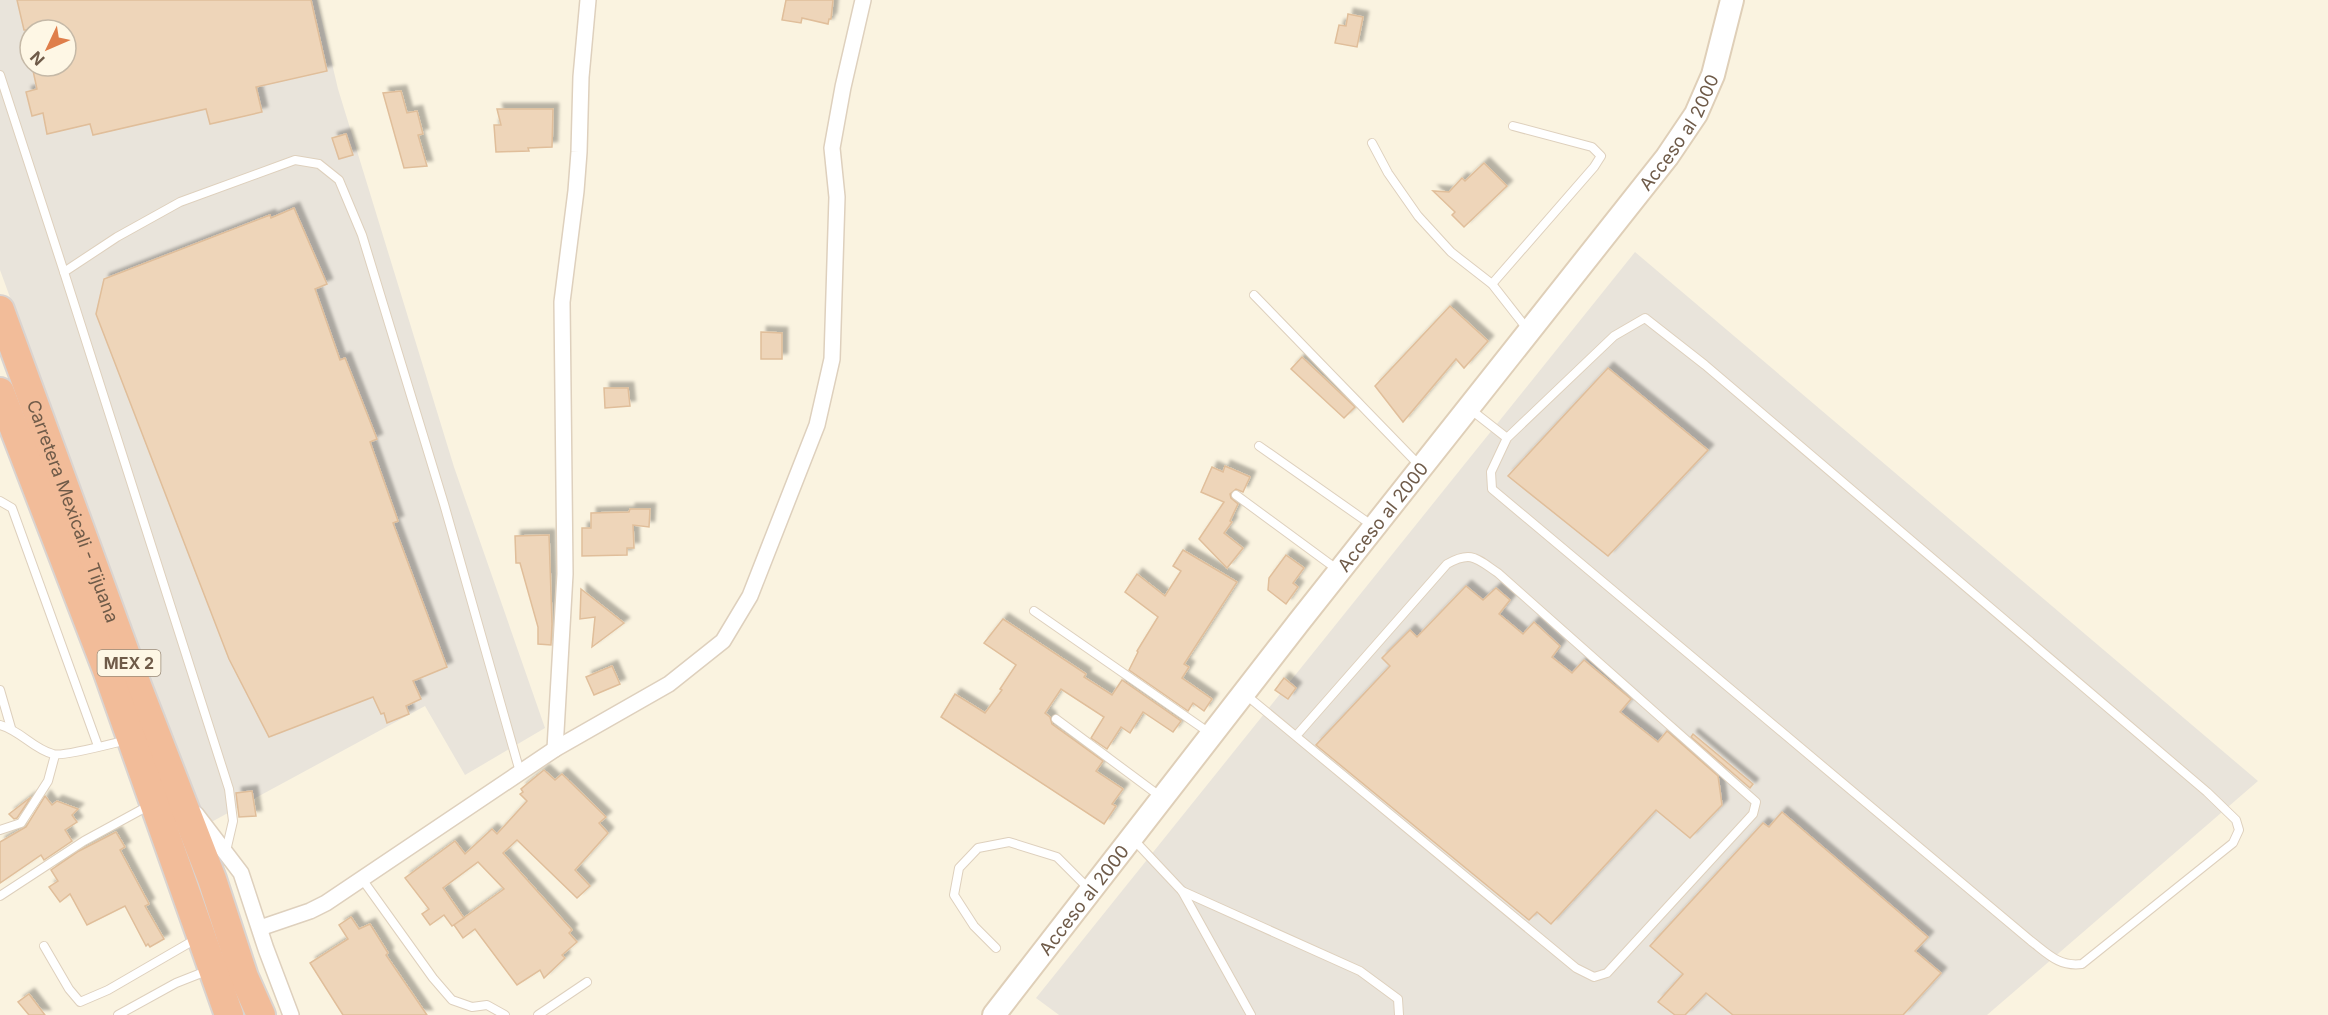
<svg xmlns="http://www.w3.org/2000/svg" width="2328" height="1015" viewBox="0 0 2328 1015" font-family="Inter,sans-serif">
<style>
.industrial{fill:#e9e4db;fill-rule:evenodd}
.building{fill:#eed5b9;stroke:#e0be9a;stroke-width:1.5;filter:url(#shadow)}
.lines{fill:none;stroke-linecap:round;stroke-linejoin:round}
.lane-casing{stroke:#ded0bd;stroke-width:10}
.street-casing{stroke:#ded0bd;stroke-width:18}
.secondary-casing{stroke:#dfcfb8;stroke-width:26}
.highway-casing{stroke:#dad4d0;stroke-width:32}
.lane{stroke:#fff;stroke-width:8}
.street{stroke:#fff;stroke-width:15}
.secondary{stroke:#fff;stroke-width:22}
.highway{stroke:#f2bc99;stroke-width:28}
.labels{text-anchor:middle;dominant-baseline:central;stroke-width:4.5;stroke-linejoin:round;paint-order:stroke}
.shield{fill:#fef7e5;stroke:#9a8a78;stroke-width:1.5}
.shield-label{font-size:16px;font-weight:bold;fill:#6f5b49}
.street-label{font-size:18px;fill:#6f5b49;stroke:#fef7e5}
</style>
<defs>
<filter id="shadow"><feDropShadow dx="5.5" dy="-5.5" stdDeviation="1.5" flood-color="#0004"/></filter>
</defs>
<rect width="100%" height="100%" fill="#faf3e0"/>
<g class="industrial">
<path d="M0,0H317L338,89L454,467L545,728L465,775L425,706L204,826L0,270ZM30,30H66V66H30Z"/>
<polygon points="1635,252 2258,781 1987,1015 1059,1015 1036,998"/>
</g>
<g class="building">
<polygon points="17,0 311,0 327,71 256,87 262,112 210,124 206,109 93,135 90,124 47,134 43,113 32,116 26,92 37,89 32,66 66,66 66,30 24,30"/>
<polygon points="786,0 833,0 831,19 829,19 828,24 802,18 801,23 782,20"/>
<polygon points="1348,14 1363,17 1357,47 1335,43 1339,25 1346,26"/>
<polygon points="401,91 407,113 417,111 423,134 418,135 427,166 404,168 383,93"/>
<polygon points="497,109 553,109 552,147 528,148 529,151 496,152 494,125 501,125"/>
<polygon points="346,134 353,155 339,159 332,138"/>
<polygon points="1484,163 1507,186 1464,227 1452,215 1455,212 1433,191 1449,192 1462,178 1465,181"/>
<polygon points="294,208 327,284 315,289 340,360 345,358 377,439 370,442 398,521 393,523 447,667 413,681 421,699 406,706 409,714 387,723 384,713 381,714 373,697 269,737 229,659 96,314 104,279 270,215 271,218"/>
<polygon points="1450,306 1488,341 1464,368 1456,359 1403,422 1375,386"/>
<polygon points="761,332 782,333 782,359 761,359"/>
<polygon points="1302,357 1355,407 1344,418 1291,369"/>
<polygon points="1608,368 1708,450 1608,556 1508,476"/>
<polygon points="604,388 628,388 630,406 605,408"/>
<polygon points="1225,466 1250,477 1243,492 1236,489 1230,494 1231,498 1238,504 1230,521 1232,522 1224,533 1243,548 1227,568 1199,539 1224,502 1201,492 1212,467 1223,472"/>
<polygon points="630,509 650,509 649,527 633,525 634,548 627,548 627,555 582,556 582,528 591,528 591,513 629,512"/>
<polygon points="549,535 552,624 551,645 538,644 538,627 520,563 516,563 515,536"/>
<polygon points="1183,550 1237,582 1184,664 1189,667 1182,678 1212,699 1204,711 1193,703 1188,711 1129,670 1138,652 1137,651 1158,617 1125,592 1137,574 1165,596 1181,571 1173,566"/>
<polygon points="1286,555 1304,568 1293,583 1298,587 1286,604 1268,590 1269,578"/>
<polygon points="1466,586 1483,600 1496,588 1510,600 1499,614 1523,634 1534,622 1560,646 1552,657 1572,673 1584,660 1631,699 1620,712 1658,742 1667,731 1718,776 1722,805 1690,838 1656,810 1551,924 1537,912 1529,920 1316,745 1390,666 1382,658 1410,630 1417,637"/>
<polygon points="581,589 624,623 592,647 595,617 580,619"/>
<polygon points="1003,619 1086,674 1084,677 1112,695 1122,680 1181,721 1173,732 1143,712 1130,733 1121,727 1107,749 1091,738 1104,717 1061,689 1045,713 1050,717 1052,724 1103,761 1096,771 1123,789 1112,804 1116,806 1104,824 941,717 955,694 985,713 1002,690 1000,689 1016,665 984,643"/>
<polygon points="612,666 620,684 594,695 586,677"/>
<polygon points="1284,678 1296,688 1288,699 1275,690"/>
<polygon points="1693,734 1753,784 1750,788 1691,737"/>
<polygon points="544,770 555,780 562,774 606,817 599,823 608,833 575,870 590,886 577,898 517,840 503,853 572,930 569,933 577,942 562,955 565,958 544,978 540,970 517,985 475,929 463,938 454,925 504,889 478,862 443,888 464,918 452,926 444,915 430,925 422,914 429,909 405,878 455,841 465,854 492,829 497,834 527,801 520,794 523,792 521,789"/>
<polygon points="252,791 256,816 239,817 236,793"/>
<polygon points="45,796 52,805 57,801 78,809 72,815 77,822 65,830 72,841 44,860 41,855 0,883 0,842 26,827"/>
<polygon points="31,797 17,818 14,819 9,814"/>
<polygon points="1782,812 1928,937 1915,951 1941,973 1903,1015 1733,1015 1706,993 1685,1015 1675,1015 1658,1002 1683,974 1650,946 1763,823 1769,827"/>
<polygon points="116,832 125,847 120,850 149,904 145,906 164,939 150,947 148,944 146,946 125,906 87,925 70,894 60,902 49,887 58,881 51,870 79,851"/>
<polygon points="351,917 359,929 370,924 388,953 386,955 427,1015 343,1015 310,963 348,939 339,925"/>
<polygon points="29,994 45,1015 29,1015 18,1002"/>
</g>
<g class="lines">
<g class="lane-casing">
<g id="lane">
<polyline points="0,75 64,272"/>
<polyline points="1372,143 1388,173 1418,216 1451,252 1492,284 1528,330"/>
<polyline points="1492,284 1594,167 1601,156 1592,147 1513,126"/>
<polyline points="1254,295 1420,466"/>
<path d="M1470,409L1507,438L1491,472L1492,489L2031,941C2048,954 2059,967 2082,964L2233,843L2239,830L2236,820L2207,792L1705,365L1645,318L1614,336L1507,438"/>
<polyline points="1259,446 1373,526"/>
<polyline points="1236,495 1338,570"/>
<polyline points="0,501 12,508 98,746"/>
<polyline points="1034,611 1211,734"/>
<polyline points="0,690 11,728"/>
<path d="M1246,695L1576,968L1594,977L1607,973L1753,814L1756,802L1498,573C1477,559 1472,550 1447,564L1296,736"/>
<polyline points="1056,719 1161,797"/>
<path d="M0,725C20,730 33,749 53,754C63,757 114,743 127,740"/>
<polyline points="0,830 21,823 48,781 55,755"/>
<polyline points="1134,840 1182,891 1251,1015"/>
<polyline points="226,851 233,821 229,789 64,272 117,237 180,202 295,160 319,164 339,180 362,235 444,504 520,772"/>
<polyline points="362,879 433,978 452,1000 472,1007 487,1005 505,1015"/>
<polyline points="1182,891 1360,971 1398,999 1399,1015"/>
<polyline points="0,896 84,841 150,805"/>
<polyline points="44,946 69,989 80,1002 108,990 196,939"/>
<polyline points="996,948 974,926 954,895 959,868 978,848 1009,842 1057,857 1089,889"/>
<polyline points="118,1015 176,983 209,970"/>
<polyline points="538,1015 587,982"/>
</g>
</g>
<g class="street-casing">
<g id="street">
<polyline points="555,749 565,574 562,302 576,191 579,152 581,77 588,0"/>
<polyline points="196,814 241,873 266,949 291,1015"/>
<polyline points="260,928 310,911 326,903 555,749 669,684 723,641 750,596 817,425 832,359 837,197 832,148 843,87 863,0"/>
</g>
</g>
<g class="secondary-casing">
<g id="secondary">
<path id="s1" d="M994,1015L1299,622L1667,157L1696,114L1713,75L1732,0"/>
</g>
</g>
<g class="highway-casing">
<g id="highway">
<path id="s2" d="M0,310L138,688L212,879L244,977L261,1015"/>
<polyline points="0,392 107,670 229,1015"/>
</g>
</g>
<use href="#lane" class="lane"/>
<use href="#street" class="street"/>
<use href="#secondary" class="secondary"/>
<use href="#highway" class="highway"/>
</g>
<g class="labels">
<rect class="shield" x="97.5" y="650" width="63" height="26" rx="4.5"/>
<g class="shield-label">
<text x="129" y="663">MEX 2</text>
</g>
<g class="street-label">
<text stroke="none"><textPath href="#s1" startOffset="1118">Acceso al 2000</textPath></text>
<text stroke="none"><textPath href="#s2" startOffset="214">Carretera Mexicali - Tijuana</textPath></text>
<text stroke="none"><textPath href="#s1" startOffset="632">Acceso al 2000</textPath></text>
<text stroke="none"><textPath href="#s1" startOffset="146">Acceso al 2000</textPath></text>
</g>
</g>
<g transform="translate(48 48) rotate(226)"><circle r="28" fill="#fef7e5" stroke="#c5b9a7" stroke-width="1.5"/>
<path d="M0-4.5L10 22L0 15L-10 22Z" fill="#df7e4a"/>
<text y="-9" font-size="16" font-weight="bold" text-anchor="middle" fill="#6f5b49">N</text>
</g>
</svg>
